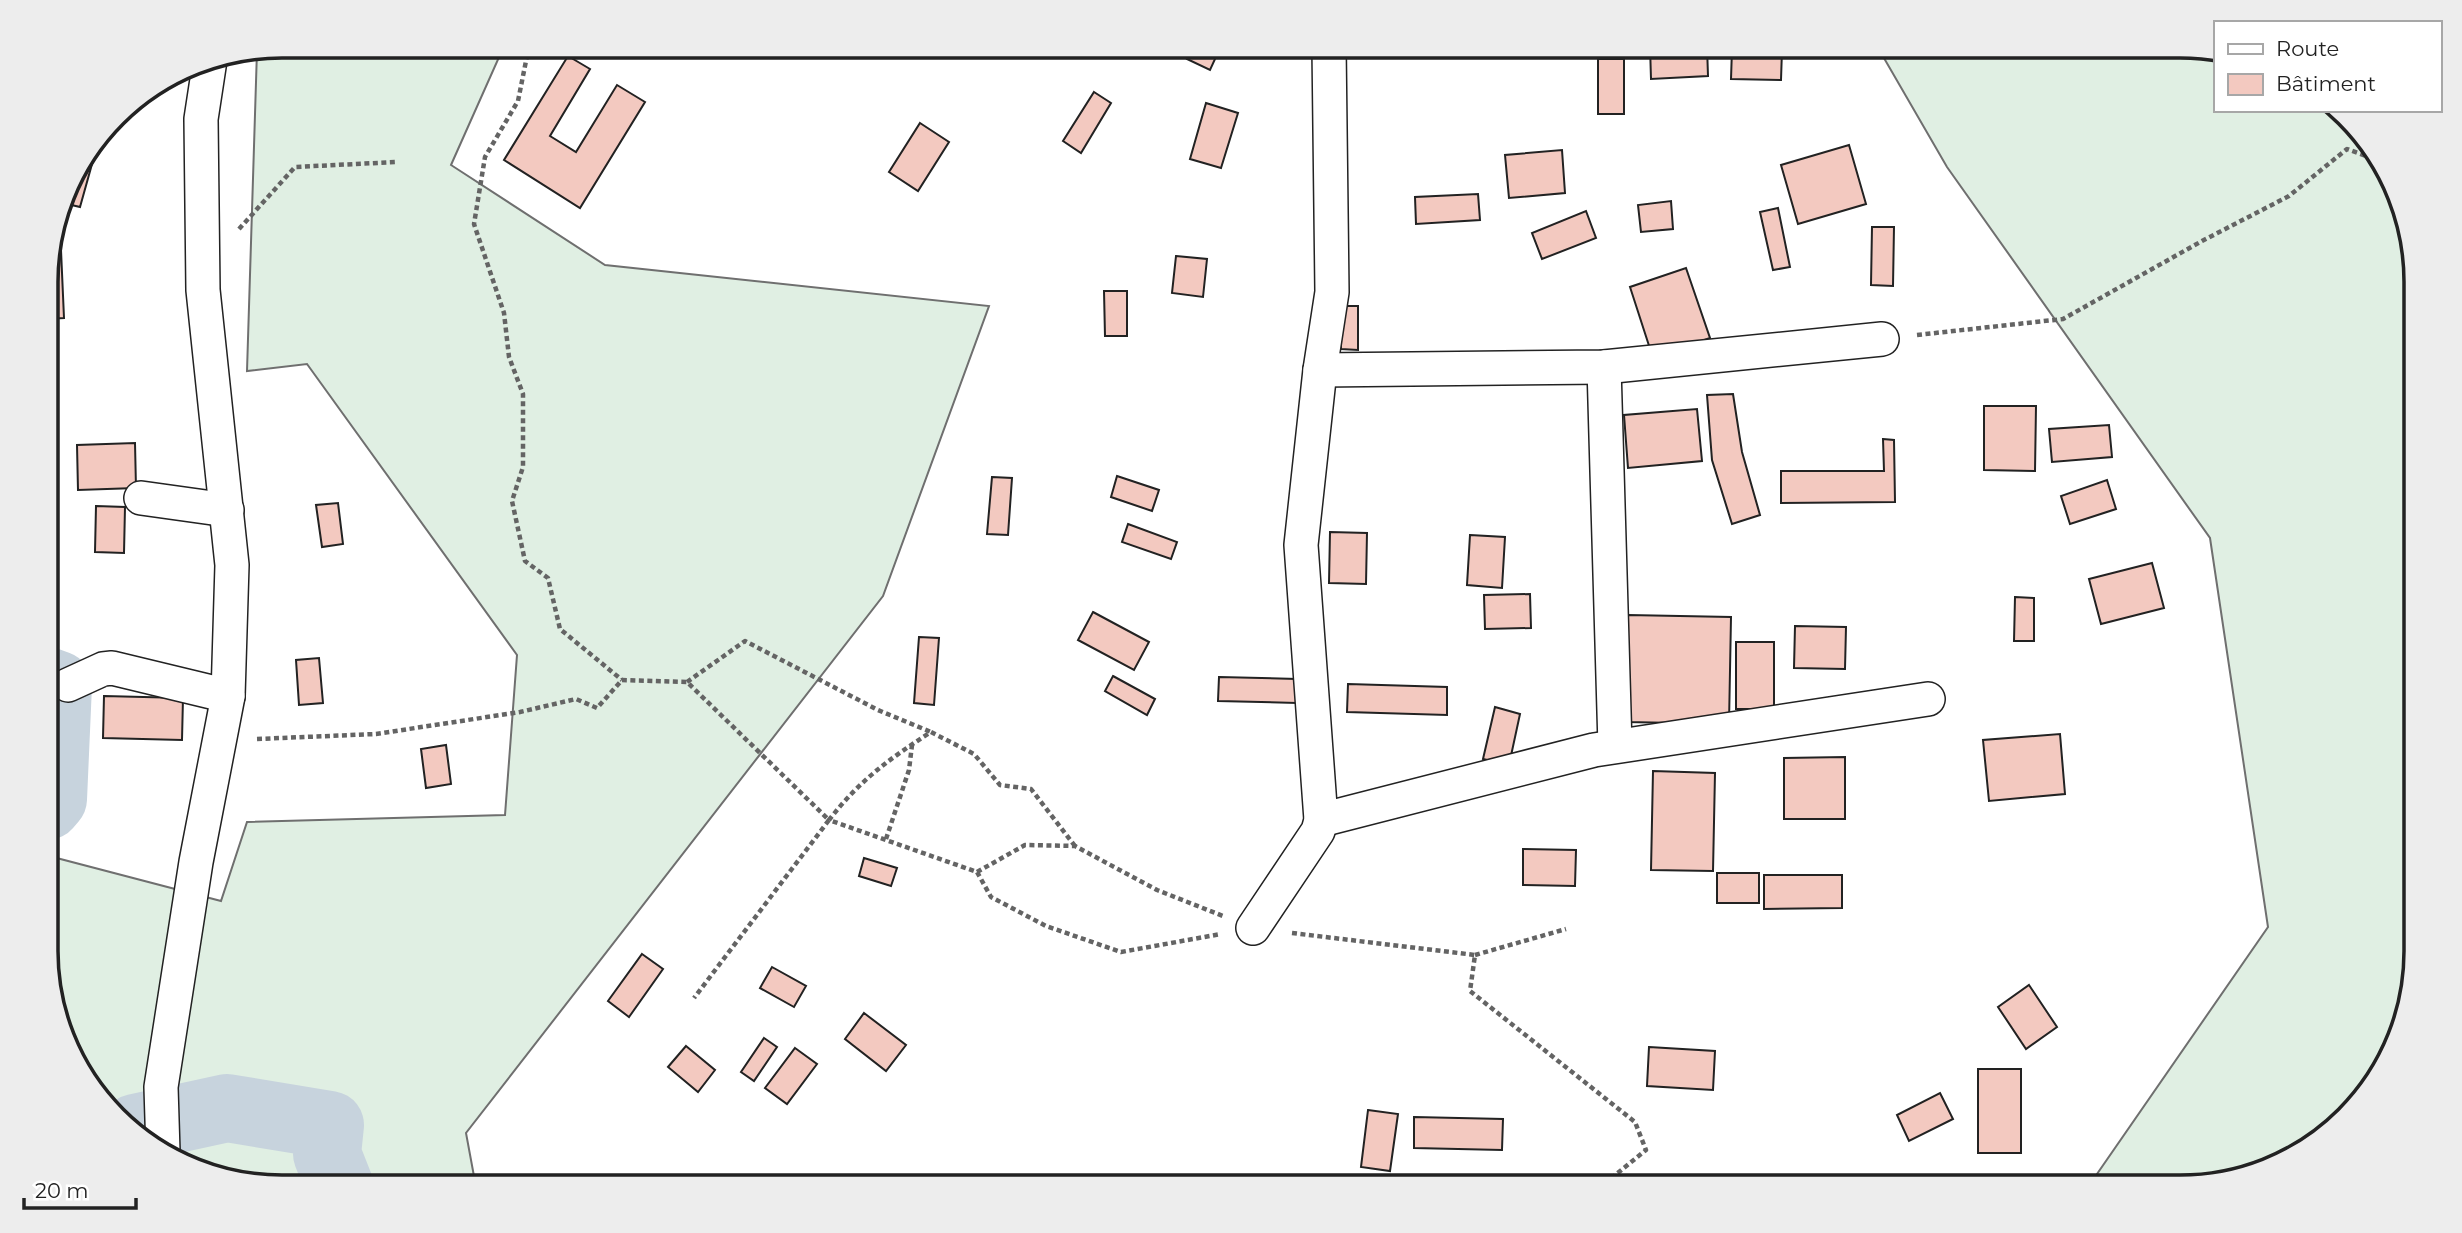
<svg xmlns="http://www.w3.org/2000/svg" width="2462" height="1233" viewBox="0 0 2462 1233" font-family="Montserrat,sans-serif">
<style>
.grass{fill:#e0efe3;stroke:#6f6f6f;stroke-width:2}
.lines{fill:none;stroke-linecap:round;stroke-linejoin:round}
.river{stroke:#c7d3dd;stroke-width:68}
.building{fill:#f3c9c0;stroke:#222;stroke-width:2}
.street-casing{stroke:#222;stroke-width:36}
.path{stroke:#646464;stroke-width:4.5;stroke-dasharray:5 3.5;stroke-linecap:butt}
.street{stroke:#fff;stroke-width:33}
.rim{fill:none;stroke:#222;stroke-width:3.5}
</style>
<rect width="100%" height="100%" fill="#fff"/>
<g class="grass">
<polygon points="281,46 504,46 451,165 605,265 989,306 883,596 466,1133 476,1187 281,1187 177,1163 94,1095 48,983 47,726 80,764 49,856 221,901 247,822 505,815 517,655 307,364 247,371 257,50"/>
<polygon points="1877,46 2181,46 2215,54 2215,110 2334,110 2356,129 2384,177 2415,251 2416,952 2392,1056 2311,1148 2196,1187 2088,1187 2268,927 2210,538 1947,167"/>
</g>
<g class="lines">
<g class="river">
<polyline points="47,681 58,685 53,799 47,806"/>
<polyline points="135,1128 227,1108 330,1125 327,1154 340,1187"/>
</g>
</g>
<g class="building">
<polygon points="1126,46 1153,46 1148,57 1125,47"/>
<polygon points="1194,46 1221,46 1210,70 1187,59"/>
<polygon points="1511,46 1570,46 1570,54 1511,55"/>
<polygon points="1650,46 1707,46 1708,76 1651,79"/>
<polygon points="1732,49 1782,50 1781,80 1731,79"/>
<polygon points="568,56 590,69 550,136 576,152 617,85 645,102 580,208 504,160"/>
<rect x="1598" y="59" width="26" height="55"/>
<polygon points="1094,92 1111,103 1081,153 1063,141"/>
<polygon points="1206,103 1238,113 1221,168 1190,159"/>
<polygon points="920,123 949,142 918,191 889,172"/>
<polygon points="99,139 80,207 63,203 70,177"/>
<polygon points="1849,145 1866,204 1798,224 1781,165"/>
<polygon points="1562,150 1565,193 1509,198 1505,155"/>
<polygon points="1478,194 1480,220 1416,224 1415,197"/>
<polygon points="1671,201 1673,229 1641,232 1638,205"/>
<polygon points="1778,208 1790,267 1773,270 1760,212"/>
<polygon points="1586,211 1596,238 1542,259 1532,233"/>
<polygon points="1872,227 1894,227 1893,286 1871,285"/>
<polygon points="50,250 61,250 64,318 46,319 46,265"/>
<polygon points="1176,256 1207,259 1203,297 1172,293"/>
<polygon points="1686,268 1710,338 1653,358 1630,287"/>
<polygon points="1104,291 1127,291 1127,336 1105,336"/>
<polygon points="1340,306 1358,306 1358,350 1341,349"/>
<polygon points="1733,394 1742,452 1760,515 1732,524 1712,460 1707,395"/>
<polygon points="1984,406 2036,406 2035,471 1984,470"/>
<polygon points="1697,409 1702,461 1628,468 1624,415"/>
<polygon points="2109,425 2112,457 2052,462 2049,429"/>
<polygon points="1883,439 1894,440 1895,502 1781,503 1781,471 1884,471"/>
<polygon points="135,443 136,488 78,490 77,445"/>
<polygon points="1117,476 1159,490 1152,511 1111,497"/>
<polygon points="992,477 1012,478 1008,535 987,534"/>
<polygon points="2107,480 2116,509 2070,524 2061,496"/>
<polygon points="338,503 343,544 322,547 316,505"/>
<polygon points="96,506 125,507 124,553 95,552"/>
<polygon points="1128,524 1177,542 1171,559 1122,542"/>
<polygon points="1330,532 1367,533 1366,584 1329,583"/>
<polygon points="1470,535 1505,537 1502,588 1467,585"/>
<polygon points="2152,563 2164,608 2101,624 2089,579"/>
<polygon points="1530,594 1531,628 1485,629 1484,595"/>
<polygon points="2015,597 2034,598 2034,641 2014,641"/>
<polygon points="1093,612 1149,642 1134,670 1078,640"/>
<polygon points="1628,615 1731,617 1729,724 1626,722"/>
<polygon points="1795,626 1846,627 1845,669 1794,668"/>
<polygon points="919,637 939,638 934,705 914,703"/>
<rect x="1736" y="642" width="38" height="67"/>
<polygon points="319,658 323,703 299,705 296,660"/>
<polygon points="1113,676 1155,699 1147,715 1105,691"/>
<polygon points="1219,677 1297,679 1297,703 1218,701"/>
<polygon points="1348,684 1447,687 1447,715 1347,712"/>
<polygon points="104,696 183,698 182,740 103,738"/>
<polygon points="1495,707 1520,714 1509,765 1483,759"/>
<polygon points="2060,734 2065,794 1989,801 1983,740"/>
<polygon points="446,745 451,784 426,788 421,749"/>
<polygon points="1845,757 1845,819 1784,819 1784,758"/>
<polygon points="1653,771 1715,773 1713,871 1651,870"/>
<polygon points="1523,849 1576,850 1575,886 1523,885"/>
<polygon points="864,858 897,868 891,886 859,876"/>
<rect x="1717" y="873" width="42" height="30"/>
<polygon points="1764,875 1842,875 1842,908 1764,909"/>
<polygon points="642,954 663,969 629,1017 608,1001"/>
<polygon points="772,967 806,986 794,1007 760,988"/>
<polygon points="2029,985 2057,1027 2026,1049 1998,1007"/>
<polygon points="864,1013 906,1045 886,1071 845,1039"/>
<polygon points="764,1038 777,1047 754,1081 741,1072"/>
<polygon points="686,1046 715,1070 698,1092 668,1067"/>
<polygon points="1649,1047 1715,1051 1713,1090 1647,1086"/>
<polygon points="795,1048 817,1064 787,1104 765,1088"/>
<rect x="1978" y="1069" width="43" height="84"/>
<polygon points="1940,1093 1953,1119 1909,1141 1897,1115"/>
<polygon points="1368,1110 1398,1114 1390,1171 1361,1167"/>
<polygon points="1414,1117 1503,1119 1502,1150 1414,1148"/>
</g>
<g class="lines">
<g class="street-casing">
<g id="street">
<polyline points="1604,367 1615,746"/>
<polyline points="1320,370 1604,367 1882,339"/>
<polyline points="141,498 227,510"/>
<polyline points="68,685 103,669 112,668 228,696"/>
<polyline points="1321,820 1594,750 1928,699"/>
<polyline points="1253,928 1318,831 1321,820 1301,545 1320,370 1332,292 1329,46"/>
<polyline points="163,1152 161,1087 196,862 228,696 232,565 203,290 201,119 210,60"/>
</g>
</g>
<g class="path">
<polyline points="529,46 518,101 485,157 474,224 504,313 509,357 523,394 523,467 512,501 525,561 548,578 560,629 622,680"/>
<polyline points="239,229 295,167 396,162"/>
<polyline points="1917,335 2063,319 2202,241 2289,196 2347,149 2377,160"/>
<polyline points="687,682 745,641 878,710 931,732"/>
<polyline points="257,739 376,734 520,712 576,699 597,708 622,680 687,682 829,820 694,998"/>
<polyline points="886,839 909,770 912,745"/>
<path d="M1075,846L1031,789L1000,785L974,754L931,732C889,759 860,780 829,820L977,872L991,897L1046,926L1121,952L1221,934"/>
<polyline points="977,872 1025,845 1075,846 1157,890 1223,916"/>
<polyline points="1292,933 1475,955 1470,991 1635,1122 1646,1150 1614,1176 1556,1187"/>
<polyline points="1475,955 1566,929"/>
</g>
<use href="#street" class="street"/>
</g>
<path d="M0 0H2462V1233H0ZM282 58H2180A224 224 0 0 1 2404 282V951A224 224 0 0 1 2180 1175H282A224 224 0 0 1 58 951V282A224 224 0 0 1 282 58Z" fill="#ededed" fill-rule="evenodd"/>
<path class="rim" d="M282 58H2180A224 224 0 0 1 2404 282V951A224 224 0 0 1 2180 1175H282A224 224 0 0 1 58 951V282A224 224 0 0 1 282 58Z"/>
<rect x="2214" y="21" width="228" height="91" fill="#ffffff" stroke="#a7a7a7" stroke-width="2"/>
<rect x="2228" y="44" width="35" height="10" fill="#ffffff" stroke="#a7a7a7" stroke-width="2"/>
<text x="2276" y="56" font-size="21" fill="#222222">Route</text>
<rect x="2228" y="74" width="35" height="21" fill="#f3c9c0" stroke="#a7a7a7" stroke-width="2"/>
<text x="2276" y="91" font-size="21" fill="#222222">Bâtiment</text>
<path d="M24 1198v10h112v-10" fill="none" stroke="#222222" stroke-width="3.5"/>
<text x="35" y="1198" font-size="21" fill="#222222" stroke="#ffffff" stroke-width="5" paint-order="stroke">20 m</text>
</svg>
